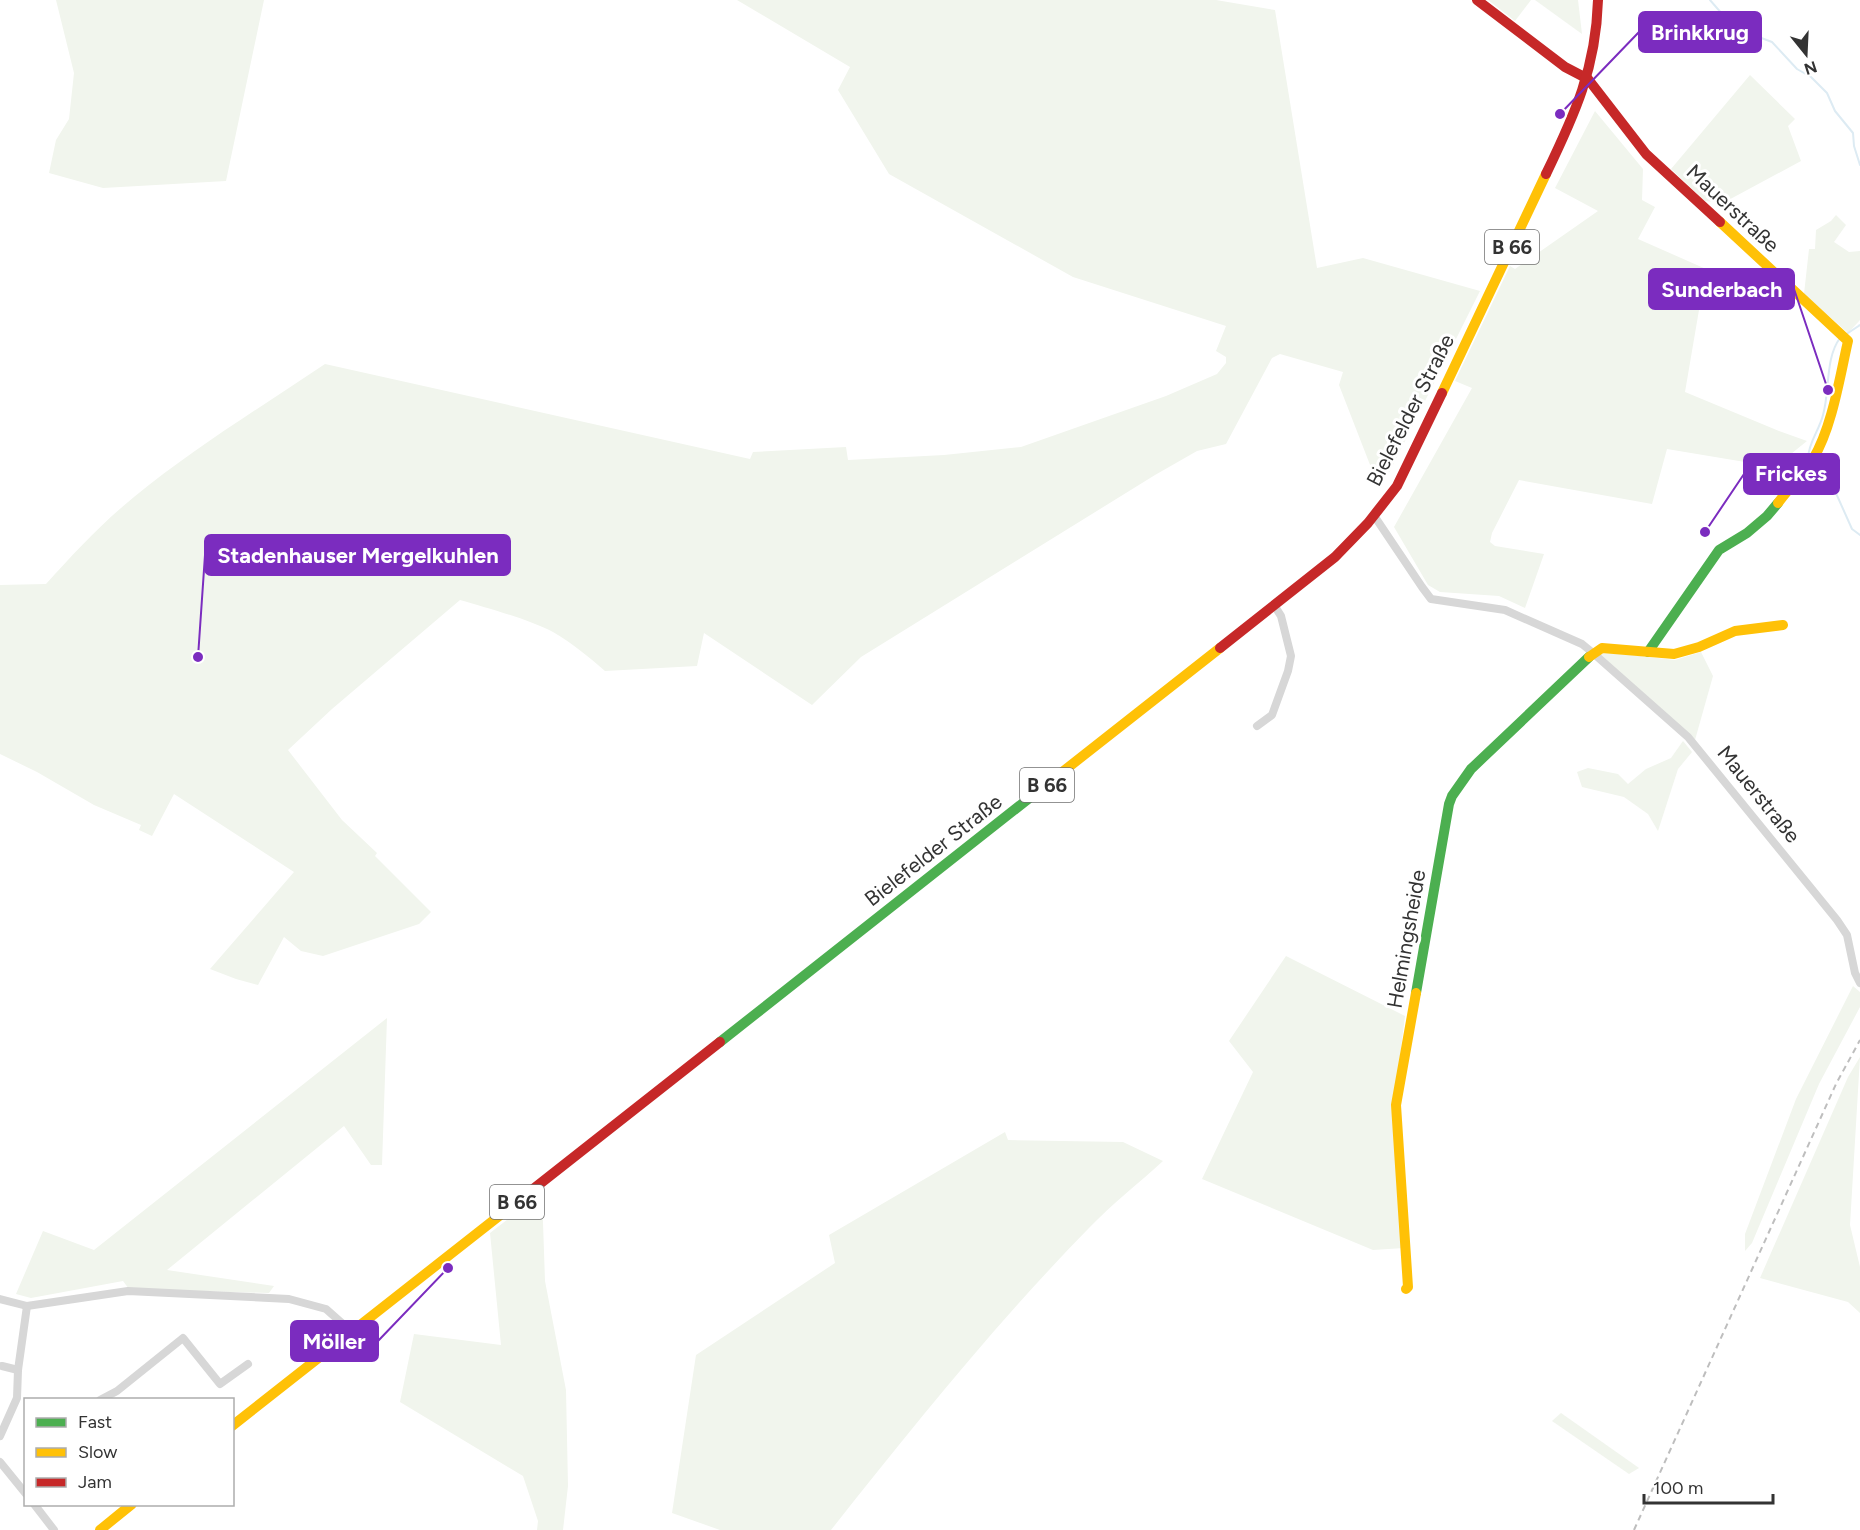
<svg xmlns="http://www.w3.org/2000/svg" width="1860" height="1530" viewBox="0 0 1860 1530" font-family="Figtree,sans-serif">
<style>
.green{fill:#f1f5ed}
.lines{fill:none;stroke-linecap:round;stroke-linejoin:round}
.stream{stroke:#ddebf3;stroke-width:2}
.street{stroke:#d7d7d7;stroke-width:8}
.fast{stroke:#4caf50;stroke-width:10}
.slow{stroke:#ffc107;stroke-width:10}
.jam{stroke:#c62828;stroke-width:10}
.rail{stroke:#bebebe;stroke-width:2;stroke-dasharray:6 4.5;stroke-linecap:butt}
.labels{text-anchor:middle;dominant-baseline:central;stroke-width:6;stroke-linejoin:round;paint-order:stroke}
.shield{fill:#fff;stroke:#707070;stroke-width:1.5}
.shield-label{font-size:20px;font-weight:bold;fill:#333}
.street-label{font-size:21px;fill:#333;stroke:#fff}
.leader{fill:none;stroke:#7b2cbf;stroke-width:2}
.callout-dot{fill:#7b2cbf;stroke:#fff;stroke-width:2}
.callout{fill:#7b2cbf;stroke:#7b2cbf;stroke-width:2}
.callout-label{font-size:22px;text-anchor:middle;font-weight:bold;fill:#fff}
</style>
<rect width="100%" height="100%" fill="#fff"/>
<g class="green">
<polygon points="56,0 264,0 226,181 103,188 49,173 56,140 69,119 74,73"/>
<path d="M737,0H1216L1275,10L1317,268L1363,258L1480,291L1390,471L1379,488L1339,385L1343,372L1280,354L1272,358L1226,444L1197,451L1155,475L861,657L812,705L704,633L697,666L605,671C589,657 572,643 553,632C528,619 487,608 460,600L332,709L288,750L342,820L377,853L375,856L431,912L419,924L323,956L301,951L284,937L258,985L236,979L210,969L294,872L174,794L152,836L139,830L141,825L94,805L37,772L0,754V585L46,584C74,553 102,523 134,497C194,448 261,407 325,364L750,459L753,452L846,447L848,460L944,455L1021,447L1166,396L1217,374L1226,363V357L1216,351L1226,326L1073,277L889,174L838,90L850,67Z"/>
<polygon points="1488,0 1531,0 1515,21"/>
<polygon points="1535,0 1578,0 1582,34"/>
<polygon points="1750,75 1795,119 1788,126 1801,161 1723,203 1705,201 1671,169"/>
<polygon points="1595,111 1643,169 1642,200 1655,207 1638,239 1706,269 1685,392 1779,431 1807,441 1775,467 1667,449 1652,504 1519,480 1492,533 1490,542 1495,546 1544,554 1525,608 1499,596 1440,592 1428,585 1394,527 1472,388 1455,381 1510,266 1515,269 1598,211 1555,188"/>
<polygon points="1836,215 1846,225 1834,242 1849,252 1860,251 1860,320 1848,333 1804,294 1809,249 1815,249 1816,230 1831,221"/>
<polygon points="1605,652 1675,660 1701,652 1713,676 1695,740 1600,655"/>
<polygon points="1683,741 1692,752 1678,769 1658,831 1648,814 1624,797 1582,787 1577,772 1588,768 1618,774 1628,784 1646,769 1671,758"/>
<polygon points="1286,956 1405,1016 1394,1105 1404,1248 1373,1250 1202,1179 1253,1072 1229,1041"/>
<polygon points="1853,986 1860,992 1860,1007 1819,1084 1752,1243 1745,1251 1745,1234 1796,1099"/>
<polygon points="387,1018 382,1165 371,1165 344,1126 167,1270 274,1286 269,1293 129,1289 123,1281 31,1298 16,1294 43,1231 94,1250"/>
<polygon points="1860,1057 1850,1225 1860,1267 1860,1313 1848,1302 1760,1278 1848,1077"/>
<path d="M1005,1132L1008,1140L1123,1142L1163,1161C1139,1183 1112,1204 1089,1228C996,1323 913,1427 831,1530H720L672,1513L696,1355L835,1263L829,1235Z"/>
<polygon points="542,1193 545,1281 566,1390 568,1486 563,1530 537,1530 538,1521 523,1476 400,1402 414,1334 501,1345 490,1233"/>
<polygon points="1561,1413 1639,1468 1629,1474 1552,1421"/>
</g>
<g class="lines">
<g class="stream">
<polyline points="1710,0 1730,23 1748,33 1772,42 1797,69 1811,77 1827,93 1835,111 1853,133 1854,146 1860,165"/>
<polyline points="1845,335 1860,325"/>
<path d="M1808,458C1809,441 1819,431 1823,415C1830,391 1825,358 1840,338"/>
<polyline points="1813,467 1831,482 1852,529 1860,535"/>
</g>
<g class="street">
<polyline points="1375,517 1422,587 1431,599 1505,610 1582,644 1593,653 1688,737 1837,920 1847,935 1855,973 1860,983"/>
<polyline points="1257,726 1272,715 1288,671 1291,656 1281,616 1274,605"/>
<polyline points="0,1299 27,1306 128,1291 289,1299 326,1309 352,1332"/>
<polyline points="2,1366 18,1370"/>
<polyline points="100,1400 117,1391 183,1338 220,1384 248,1364"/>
<polyline points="0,1436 17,1398 18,1370 27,1306"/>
<polyline points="0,1462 26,1494"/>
<polyline points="34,1504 54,1530"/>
</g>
<g class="fast">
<polyline points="1648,652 1719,550 1747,533 1767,516 1778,503"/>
<polyline points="1416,993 1449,804 1452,796 1471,769 1589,657"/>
<polyline points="720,1042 1042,788"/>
</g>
<g class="slow">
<path d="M1720,222L1848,341C1840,376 1832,428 1813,459C1803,474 1789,488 1778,503"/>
<polyline points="1442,393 1546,174"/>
<polyline points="1589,657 1602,648 1674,654 1699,647 1735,631 1783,625"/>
<polyline points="1042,788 1220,648"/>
<polyline points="1406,1289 1408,1287 1396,1105 1416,993"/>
<polyline points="232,1426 518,1201"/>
<polyline points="100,1530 132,1504"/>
</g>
<g class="jam">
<polyline points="1477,0 1565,67 1588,79 1646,154 1720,222"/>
<path d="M1546,174C1575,114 1596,68 1598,0"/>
<polyline points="1220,648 1335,557 1368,523 1397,486 1442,393"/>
<polyline points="518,1201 720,1042"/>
</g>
<polyline class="rail" points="1634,1530 1836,1084 1860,1040"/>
</g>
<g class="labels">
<g class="shield">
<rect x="1485" y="230" width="54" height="34" rx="4.5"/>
<rect x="1020" y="768" width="54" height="34" rx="4.5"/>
<rect x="490" y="1185" width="54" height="34" rx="4.5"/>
</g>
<g class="shield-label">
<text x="1512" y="247">B 66</text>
<text x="1047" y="785">B 66</text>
<text x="517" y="1202">B 66</text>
</g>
<g class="street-label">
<text transform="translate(1733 208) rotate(43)">Mauerstraße</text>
<text transform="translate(1410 410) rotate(-63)">Bielefelder Straße</text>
<text transform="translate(1759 794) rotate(51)">Mauerstraße</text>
<text transform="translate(933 850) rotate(-38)">Bielefelder Straße</text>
<text transform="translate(1406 939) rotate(-80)">Helmingsheide</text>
</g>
</g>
<path class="leader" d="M1560 114L1639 32M1828 390L1794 289M1705 532L1744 474M198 657L205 555M448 1268L378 1341"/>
<g class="callout-dot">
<circle cx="1560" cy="114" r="6"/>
<circle cx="1828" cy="390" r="6"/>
<circle cx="1705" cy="532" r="6"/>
<circle cx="198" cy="657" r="6"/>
<circle cx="448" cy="1268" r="6"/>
</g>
<g class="callout">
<rect x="1639" y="12" width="122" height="40" rx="6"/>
<rect x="1649" y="269" width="145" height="40" rx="6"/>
<rect x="1744" y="454" width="95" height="40" rx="6"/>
<rect x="205" y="535" width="305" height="40" rx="6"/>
<rect x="291" y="1321" width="87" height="40" rx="6"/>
</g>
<g class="callout-label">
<text x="1700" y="40">Brinkkrug</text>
<text x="1722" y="297">Sunderbach</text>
<text x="1791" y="481">Frickes</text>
<text x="358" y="563">Stadenhauser Mergelkuhlen</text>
<text x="334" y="1349">Möller</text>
</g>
<rect x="24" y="1398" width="210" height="108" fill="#ffffff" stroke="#adadad" stroke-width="1.5"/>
<rect x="36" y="1418" width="30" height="9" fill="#4caf50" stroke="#adadad" stroke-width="1.5"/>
<text x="78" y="1428" font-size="18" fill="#333333">Fast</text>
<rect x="36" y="1448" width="30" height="9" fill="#ffc107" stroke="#adadad" stroke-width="1.5"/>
<text x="78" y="1458" font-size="18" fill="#333333">Slow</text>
<rect x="36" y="1478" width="30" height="9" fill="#c62828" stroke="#adadad" stroke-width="1.5"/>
<text x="78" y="1488" font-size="18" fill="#333333">Jam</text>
<g transform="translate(1806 54) rotate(162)" stroke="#ffffff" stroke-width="4.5" paint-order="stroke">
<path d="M0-4.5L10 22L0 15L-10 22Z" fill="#333333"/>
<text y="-9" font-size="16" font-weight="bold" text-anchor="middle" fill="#333333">N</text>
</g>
<path d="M1644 1494v9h129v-9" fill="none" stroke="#333333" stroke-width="3"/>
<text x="1653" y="1494" font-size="18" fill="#333333" stroke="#ffffff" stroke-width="4.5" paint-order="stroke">100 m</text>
</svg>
